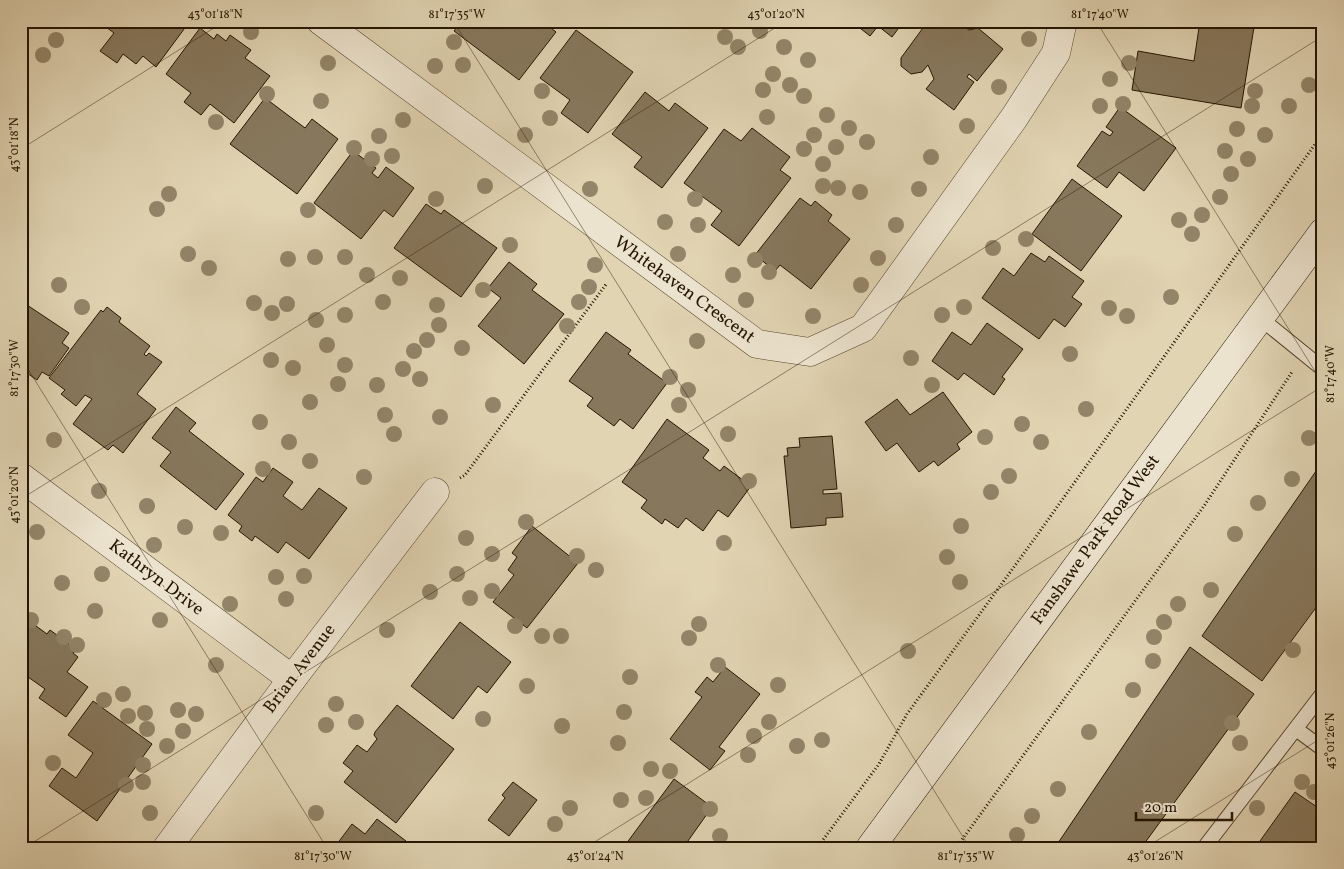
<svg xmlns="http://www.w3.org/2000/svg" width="1344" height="869" viewBox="0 0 1344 869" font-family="Vollkorn,serif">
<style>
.building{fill:#87785d;stroke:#251500}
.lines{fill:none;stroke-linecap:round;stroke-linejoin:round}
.lane-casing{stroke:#54452d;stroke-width:16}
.street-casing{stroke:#54452d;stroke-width:29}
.secondary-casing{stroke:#251500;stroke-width:29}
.path{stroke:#251500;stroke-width:3;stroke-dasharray:1 2.5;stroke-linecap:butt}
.lane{stroke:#ece3ce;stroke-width:14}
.street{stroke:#ece3ce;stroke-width:28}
.secondary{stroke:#ece3ce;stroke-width:28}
.tree{fill:#938569}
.ticks{fill:none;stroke:#251500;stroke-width:1;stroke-opacity:0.45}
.labels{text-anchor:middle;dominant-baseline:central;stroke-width:4;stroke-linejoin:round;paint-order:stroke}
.street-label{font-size:18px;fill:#251500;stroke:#ece3ce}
.neatline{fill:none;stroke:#251500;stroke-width:2}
.ticks-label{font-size:12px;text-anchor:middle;fill:#251500}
</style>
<rect width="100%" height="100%" fill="#e1d4b3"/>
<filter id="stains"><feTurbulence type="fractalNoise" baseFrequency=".004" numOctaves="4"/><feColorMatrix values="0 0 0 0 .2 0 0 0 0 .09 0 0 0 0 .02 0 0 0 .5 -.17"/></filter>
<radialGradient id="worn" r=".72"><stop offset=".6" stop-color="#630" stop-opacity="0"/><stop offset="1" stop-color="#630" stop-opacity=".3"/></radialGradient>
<g class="building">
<polygon points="98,21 190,21 156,67 143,56 136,64 123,54 117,63 100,51 114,33"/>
<polygon points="462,21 542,21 556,32 519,80 454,31"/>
<polygon points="851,21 904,21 892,37 878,26 870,36"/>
<polygon points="928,21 964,21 962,25 969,30 978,28 1003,49 977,81 969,74 967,77 974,82 954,110 926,89 934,79 928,65 922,72 911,74 901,66 901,58"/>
<polygon points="1200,21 1249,21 1248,26 1254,27 1241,108 1132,90 1138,51 1194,61"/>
<polygon points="200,28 214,39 217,34 226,41 230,35 251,50 245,58 270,76 234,123 210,104 201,115 184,102 191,93 166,74"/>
<polygon points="576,30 633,72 588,133 561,113 570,100 540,78"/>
<polygon points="645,92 669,111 675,103 708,128 662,188 634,167 642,157 612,134"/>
<polygon points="265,98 305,128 312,119 338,139 297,194 230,144"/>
<polygon points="1120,107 1176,148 1144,191 1119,172 1107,188 1077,166 1102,131 1110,136 1113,132 1106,127"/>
<polygon points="752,128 790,157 780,170 791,178 739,246 711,225 722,211 684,183 724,129 741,141"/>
<polygon points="353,151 376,168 372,173 378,178 386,167 414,188 393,217 384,210 361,239 314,203"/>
<polygon points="1072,179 1122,216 1081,271 1032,234"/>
<polygon points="800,198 811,206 815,201 832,215 828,221 850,239 811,289 780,265 775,271 755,255"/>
<polygon points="426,204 441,214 444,210 497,248 461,297 394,248"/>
<polygon points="1031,253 1045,262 1049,256 1084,281 1072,297 1082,304 1065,327 1054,319 1039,339 982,298 1003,268 1014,276"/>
<polygon points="509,262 537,284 532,290 564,314 524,364 478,326 501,298 488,288"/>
<polygon points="21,301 69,333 62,343 69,348 49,376 42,372 37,380 21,369"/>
<polygon points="107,307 121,318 119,322 150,346 144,354 146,356 149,353 162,362 137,394 156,409 123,453 113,445 108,450 73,424 92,399 85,395 76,406 61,394 65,390 49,378 101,310 103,312"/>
<polygon points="987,323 1023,349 1002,377 1005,379 994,395 964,373 958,380 932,361 952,332 971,345"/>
<polygon points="606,332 631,350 628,354 667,383 633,429 620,419 614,426 587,406 593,398 569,381"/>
<polygon points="943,392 972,432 957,444 960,449 938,466 934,461 919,472 897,443 886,451 865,422 897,399 910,415"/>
<polygon points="176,407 196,423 189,431 244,474 216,510 160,466 171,452 152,438"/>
<polygon points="667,419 709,450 703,458 720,471 724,466 751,486 728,517 718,510 703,531 686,518 678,528 665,519 662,524 641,508 647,500 622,482"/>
<polygon points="832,436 837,489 823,490 823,494 841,493 843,517 826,518 826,525 791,528 784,456 788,456 787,448 800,447 799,438"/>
<polygon points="1323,461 1323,598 1262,681 1202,636"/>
<polygon points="273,468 293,482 283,496 302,510 319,488 347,508 309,559 286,542 278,553 255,536 252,541 239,531 242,526 228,515 256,477 263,482"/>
<polygon points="532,526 578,563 527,628 493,602 514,575 508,570 517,557 512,553"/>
<polygon points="21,615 47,634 50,630 76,649 73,653 78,657 67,672 88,687 66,717 39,698 45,689 21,672"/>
<polygon points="460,622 511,662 487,693 478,686 453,719 411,686"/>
<polygon points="1190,647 1254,694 1141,848 1058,848 1056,846"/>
<polygon points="725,667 760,694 719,747 725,751 710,770 670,739 702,697 695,692 707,677 713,682"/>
<polygon points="93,701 152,744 97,821 49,786 62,768 76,778 93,753 68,735"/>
<polygon points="397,705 454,749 396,823 344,782 353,771 343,763 357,745 367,752 377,739 374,735 375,732"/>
<polygon points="674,779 712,807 683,848 623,848"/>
<polygon points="513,782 537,800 509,836 488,820 505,798 502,795"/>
<polygon points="1295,792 1323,811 1323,848 1255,848"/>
<polygon points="377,819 406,841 400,848 334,848 352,824 365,834"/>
</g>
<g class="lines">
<g class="lane-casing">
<g id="lane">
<polyline points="1260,318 1323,369"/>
<polyline points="1296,729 1323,749"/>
<polyline points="1204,848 1323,693"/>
</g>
</g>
<g class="street-casing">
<g id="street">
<polyline points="321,21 757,344 810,352 863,328 1014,118 1056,53 1063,21"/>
<polyline points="21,477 292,679"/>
<polyline points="167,848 292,679 435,492"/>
</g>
</g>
<g class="secondary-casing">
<polyline id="secondary" points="870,848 1323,232"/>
</g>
<g class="path">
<polyline points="1318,334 1323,328"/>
<polyline points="460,478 465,475 607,283"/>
<polyline points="817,848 879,764 907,714 1035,538 1323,133"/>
<polyline points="956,848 1204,506 1292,372"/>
</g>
<use href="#lane" class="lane"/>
<use href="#street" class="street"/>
<use href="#secondary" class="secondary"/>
</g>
<g class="tree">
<circle cx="760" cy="31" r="8"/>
<circle cx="251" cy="32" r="8"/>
<circle cx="725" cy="37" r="8"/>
<circle cx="1029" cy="39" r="8"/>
<circle cx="56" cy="40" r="8"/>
<circle cx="454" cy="42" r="8"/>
<circle cx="738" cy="47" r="8"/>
<circle cx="784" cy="47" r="8"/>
<circle cx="43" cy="55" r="8"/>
<circle cx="808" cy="60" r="8"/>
<circle cx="328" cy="63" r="8"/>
<circle cx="1129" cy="63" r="8"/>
<circle cx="463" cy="65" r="8"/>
<circle cx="435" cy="66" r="8"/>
<circle cx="773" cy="74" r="8"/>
<circle cx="1110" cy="79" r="8"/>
<circle cx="790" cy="85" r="8"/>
<circle cx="1309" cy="85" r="8"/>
<circle cx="999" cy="87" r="8"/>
<circle cx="763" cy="90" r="8"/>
<circle cx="542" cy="91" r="8"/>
<circle cx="1255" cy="91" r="8"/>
<circle cx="267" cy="94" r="8"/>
<circle cx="804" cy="96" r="8"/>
<circle cx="321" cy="101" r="8"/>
<circle cx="1123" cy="104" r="8"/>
<circle cx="1100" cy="106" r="8"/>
<circle cx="1252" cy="106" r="8"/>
<circle cx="1289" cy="106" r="8"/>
<circle cx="827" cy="115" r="8"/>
<circle cx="767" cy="117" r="8"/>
<circle cx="550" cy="118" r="8"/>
<circle cx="403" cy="120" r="8"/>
<circle cx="216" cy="122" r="8"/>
<circle cx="967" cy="126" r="8"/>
<circle cx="849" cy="128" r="8"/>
<circle cx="1237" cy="129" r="8"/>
<circle cx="525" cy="135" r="8"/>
<circle cx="814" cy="135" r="8"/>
<circle cx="1265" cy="135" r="8"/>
<circle cx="379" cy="136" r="8"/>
<circle cx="867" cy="142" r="8"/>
<circle cx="836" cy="147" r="8"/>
<circle cx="354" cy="148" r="8"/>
<circle cx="804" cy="149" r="8"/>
<circle cx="1225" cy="151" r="8"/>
<circle cx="392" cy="156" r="8"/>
<circle cx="931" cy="157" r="8"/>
<circle cx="372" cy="159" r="8"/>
<circle cx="1248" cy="159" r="8"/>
<circle cx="823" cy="164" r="8"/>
<circle cx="1231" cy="174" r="8"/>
<circle cx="485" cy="186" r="8"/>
<circle cx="823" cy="186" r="8"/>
<circle cx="838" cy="188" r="8"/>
<circle cx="590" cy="189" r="8"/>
<circle cx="919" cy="189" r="8"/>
<circle cx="860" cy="192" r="8"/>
<circle cx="169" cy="194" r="8"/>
<circle cx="1220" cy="197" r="8"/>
<circle cx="436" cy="199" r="8"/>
<circle cx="695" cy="199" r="8"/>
<circle cx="157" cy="209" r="8"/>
<circle cx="308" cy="210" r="8"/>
<circle cx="1202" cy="215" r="8"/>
<circle cx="1179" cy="220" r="8"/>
<circle cx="665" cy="222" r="8"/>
<circle cx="698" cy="225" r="8"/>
<circle cx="896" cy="225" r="8"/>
<circle cx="1192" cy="234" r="8"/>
<circle cx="1026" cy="239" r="8"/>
<circle cx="510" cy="245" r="8"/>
<circle cx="993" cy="248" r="8"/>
<circle cx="188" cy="254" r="8"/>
<circle cx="678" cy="254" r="8"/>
<circle cx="315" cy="257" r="8"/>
<circle cx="345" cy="257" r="8"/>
<circle cx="878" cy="258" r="8"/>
<circle cx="288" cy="259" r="8"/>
<circle cx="755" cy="260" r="8"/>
<circle cx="595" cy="265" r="8"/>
<circle cx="209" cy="268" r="8"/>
<circle cx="769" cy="272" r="8"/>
<circle cx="367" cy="275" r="8"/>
<circle cx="733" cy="275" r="8"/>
<circle cx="400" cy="278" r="8"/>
<circle cx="59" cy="285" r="8"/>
<circle cx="861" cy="285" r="8"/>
<circle cx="589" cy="287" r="8"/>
<circle cx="483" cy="290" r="8"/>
<circle cx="1171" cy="297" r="8"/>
<circle cx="746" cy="300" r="8"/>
<circle cx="383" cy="302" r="8"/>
<circle cx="579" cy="302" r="8"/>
<circle cx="254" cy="303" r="8"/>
<circle cx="287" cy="304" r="8"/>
<circle cx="437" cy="305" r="8"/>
<circle cx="82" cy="307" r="8"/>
<circle cx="964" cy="307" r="8"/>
<circle cx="1109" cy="308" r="8"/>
<circle cx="272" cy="313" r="8"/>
<circle cx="345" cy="315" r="8"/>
<circle cx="942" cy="315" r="8"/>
<circle cx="813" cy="316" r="8"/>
<circle cx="1127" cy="316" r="8"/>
<circle cx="316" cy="320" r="8"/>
<circle cx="439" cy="325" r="8"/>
<circle cx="567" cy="326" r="8"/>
<circle cx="427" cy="340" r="8"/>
<circle cx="697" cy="341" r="8"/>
<circle cx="327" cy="345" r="8"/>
<circle cx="462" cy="348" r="8"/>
<circle cx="414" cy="351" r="8"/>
<circle cx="1070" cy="354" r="8"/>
<circle cx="911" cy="358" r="8"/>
<circle cx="271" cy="360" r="8"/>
<circle cx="345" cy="365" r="8"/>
<circle cx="293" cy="368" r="8"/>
<circle cx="403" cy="369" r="8"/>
<circle cx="670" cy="377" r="8"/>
<circle cx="420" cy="379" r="8"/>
<circle cx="338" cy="384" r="8"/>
<circle cx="377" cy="385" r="8"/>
<circle cx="932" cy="385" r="8"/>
<circle cx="688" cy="390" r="8"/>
<circle cx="310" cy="402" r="8"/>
<circle cx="493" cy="405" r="8"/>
<circle cx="679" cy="405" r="8"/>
<circle cx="1086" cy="409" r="8"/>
<circle cx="385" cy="415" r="8"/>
<circle cx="440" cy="417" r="8"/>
<circle cx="260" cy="422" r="8"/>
<circle cx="1022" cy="424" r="8"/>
<circle cx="394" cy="434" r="8"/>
<circle cx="728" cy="434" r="8"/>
<circle cx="985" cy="437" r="8"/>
<circle cx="1309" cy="438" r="8"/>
<circle cx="54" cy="440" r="8"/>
<circle cx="289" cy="442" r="8"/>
<circle cx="1041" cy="442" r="8"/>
<circle cx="310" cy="461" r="8"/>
<circle cx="263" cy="469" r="8"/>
<circle cx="1009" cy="476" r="8"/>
<circle cx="364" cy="477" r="8"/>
<circle cx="1292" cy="479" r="8"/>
<circle cx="749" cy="481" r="8"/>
<circle cx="99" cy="491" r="8"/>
<circle cx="991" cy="492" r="8"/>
<circle cx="1258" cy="503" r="8"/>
<circle cx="147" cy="506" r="8"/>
<circle cx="526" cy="522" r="8"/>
<circle cx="961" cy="526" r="8"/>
<circle cx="185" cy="527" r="8"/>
<circle cx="37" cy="532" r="8"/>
<circle cx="221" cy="533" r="8"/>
<circle cx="1235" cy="534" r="8"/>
<circle cx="466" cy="538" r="8"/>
<circle cx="724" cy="543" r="8"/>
<circle cx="154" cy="545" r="8"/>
<circle cx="492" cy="554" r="8"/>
<circle cx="577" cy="556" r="8"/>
<circle cx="947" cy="557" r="8"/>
<circle cx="596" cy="570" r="8"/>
<circle cx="102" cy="574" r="8"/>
<circle cx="457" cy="574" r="8"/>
<circle cx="304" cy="576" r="8"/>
<circle cx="276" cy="577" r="8"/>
<circle cx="960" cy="582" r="8"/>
<circle cx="62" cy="583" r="8"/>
<circle cx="1211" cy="590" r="8"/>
<circle cx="492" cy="591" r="8"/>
<circle cx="430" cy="592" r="8"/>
<circle cx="470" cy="598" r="8"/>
<circle cx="286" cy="599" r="8"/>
<circle cx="230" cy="604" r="8"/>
<circle cx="1178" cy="604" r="8"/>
<circle cx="95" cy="611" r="8"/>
<circle cx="31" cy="620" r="8"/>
<circle cx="160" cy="620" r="8"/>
<circle cx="1164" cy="622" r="8"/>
<circle cx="699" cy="624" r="8"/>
<circle cx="515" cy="626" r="8"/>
<circle cx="387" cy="630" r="8"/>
<circle cx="542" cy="636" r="8"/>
<circle cx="561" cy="636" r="8"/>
<circle cx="64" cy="637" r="8"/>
<circle cx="1154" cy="637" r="8"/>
<circle cx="689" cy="638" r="8"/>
<circle cx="77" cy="645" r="8"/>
<circle cx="1293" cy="650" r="8"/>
<circle cx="908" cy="651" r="8"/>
<circle cx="1153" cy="661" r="8"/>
<circle cx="216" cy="665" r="8"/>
<circle cx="718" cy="665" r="8"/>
<circle cx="630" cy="677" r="8"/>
<circle cx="778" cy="685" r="8"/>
<circle cx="527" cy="686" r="8"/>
<circle cx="1133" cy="690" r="8"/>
<circle cx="123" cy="694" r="8"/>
<circle cx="104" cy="700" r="8"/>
<circle cx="336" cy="704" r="8"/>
<circle cx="178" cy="710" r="8"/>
<circle cx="624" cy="712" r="8"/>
<circle cx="145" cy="713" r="8"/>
<circle cx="196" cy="714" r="8"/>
<circle cx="128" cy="716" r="8"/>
<circle cx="483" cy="719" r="8"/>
<circle cx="356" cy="722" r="8"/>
<circle cx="769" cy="722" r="8"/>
<circle cx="1232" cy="723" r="8"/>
<circle cx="326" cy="725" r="8"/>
<circle cx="562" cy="726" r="8"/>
<circle cx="147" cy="729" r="8"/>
<circle cx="183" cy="731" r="8"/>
<circle cx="1089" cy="732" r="8"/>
<circle cx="754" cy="736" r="8"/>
<circle cx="822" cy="740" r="8"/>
<circle cx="618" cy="743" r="8"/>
<circle cx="1240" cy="743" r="8"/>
<circle cx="167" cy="746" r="8"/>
<circle cx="797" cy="746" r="8"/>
<circle cx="748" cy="755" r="8"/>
<circle cx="53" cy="763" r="8"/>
<circle cx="143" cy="765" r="8"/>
<circle cx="651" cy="769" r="8"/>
<circle cx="670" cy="771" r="8"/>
<circle cx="143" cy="782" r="8"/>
<circle cx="1302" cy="782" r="8"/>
<circle cx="126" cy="785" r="8"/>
<circle cx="1058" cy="789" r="8"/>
<circle cx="1314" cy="792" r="8"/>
<circle cx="646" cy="798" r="8"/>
<circle cx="621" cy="800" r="8"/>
<circle cx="570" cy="808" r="8"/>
<circle cx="1257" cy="808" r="8"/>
<circle cx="710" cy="809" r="8"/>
<circle cx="150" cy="813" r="8"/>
<circle cx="316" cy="813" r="8"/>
<circle cx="1032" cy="816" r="8"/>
<circle cx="555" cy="824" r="8"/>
<circle cx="1017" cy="835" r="8"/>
<circle cx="720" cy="836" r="8"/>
</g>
<path class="ticks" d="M453,21L970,848M1096,21L1323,384M21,149L225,21M21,358L327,848M21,499L786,21M24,848L1323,36M585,848L1323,386M1145,848L1323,737"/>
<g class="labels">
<g class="street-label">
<text transform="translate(684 290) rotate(36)">Whitehaven Crescent</text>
<text transform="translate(1096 540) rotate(-54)">Fanshawe Park Road West</text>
<text transform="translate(156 578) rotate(37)">Kathryn Drive</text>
<text transform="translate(300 669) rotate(-53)">Brian Avenue</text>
</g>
</g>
<rect width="1344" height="869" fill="none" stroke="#e1d4b3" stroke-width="55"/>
<path d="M1136 812v8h96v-8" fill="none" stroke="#251500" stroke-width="2.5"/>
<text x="1144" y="812" font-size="15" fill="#251500" stroke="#ece3ce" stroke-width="4" paint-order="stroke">20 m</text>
<rect x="28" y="28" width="1288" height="814" class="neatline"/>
<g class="ticks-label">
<text x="215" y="18">43°01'18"N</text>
<text x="457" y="18">81°17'35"W</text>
<text x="776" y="18">43°01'20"N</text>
<text x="1100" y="18">81°17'40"W</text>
<text transform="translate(14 145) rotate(-90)" y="4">43°01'18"N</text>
<text transform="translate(14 368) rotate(-90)" y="4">81°17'30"W</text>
<text transform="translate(1330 374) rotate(-90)" y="4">81°17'40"W</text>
<text transform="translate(14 495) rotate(-90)" y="4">43°01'20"N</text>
<text transform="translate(1330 741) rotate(-90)" y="4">43°01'26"N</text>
<text x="323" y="860">81°17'30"W</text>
<text x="595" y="860">43°01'24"N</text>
<text x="966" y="860">81°17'35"W</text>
<text x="1155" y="860">43°01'26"N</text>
</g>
<rect width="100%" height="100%" filter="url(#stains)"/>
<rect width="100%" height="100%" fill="url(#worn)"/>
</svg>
